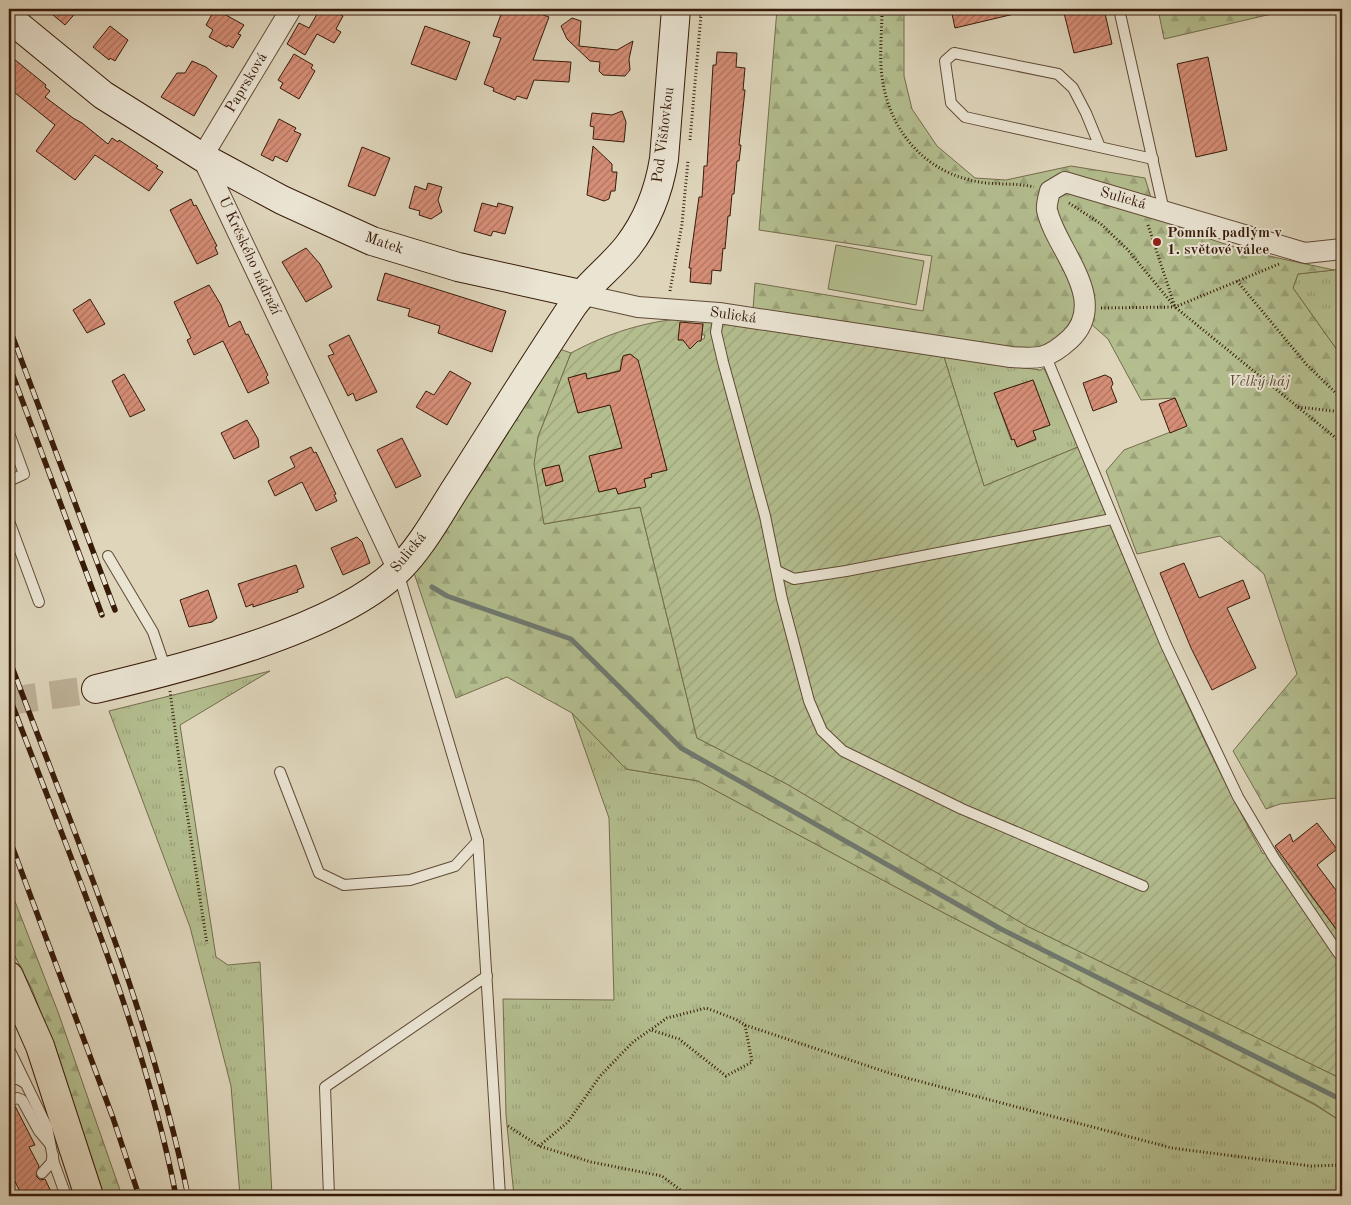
<svg xmlns="http://www.w3.org/2000/svg" width="1351" height="1205" viewBox="0 0 1351 1205" font-family="'Old Standard TT',serif">
<style>
.grass{fill:url(#grass-tufts);stroke:#756c4c;fill-rule:evenodd}
.forest{fill:url(#forest-firs);stroke:#756c4c}
.garden{fill:url(#garden-furrows);stroke:#756c4c;fill-rule:evenodd}
.pitch{fill:#b3bd8e;stroke:#756c4c}
.lines{fill:none;stroke-linecap:round;stroke-linejoin:round}
.stream{stroke:#6f7970;stroke-width:5}
.building{fill:url(#building-hatch);stroke:#371b09}
.secondary-tunnel{stroke:#bdb097;stroke-width:28;stroke-dasharray:28 14;stroke-linecap:butt}
.lane-casing{stroke:#614a36;stroke-width:12}
.street-casing{stroke:#614a36;stroke-width:22}
.secondary-casing{stroke:#371b09;stroke-width:30}
.highway-casing{stroke:#371b09;stroke-width:30}
.path{stroke:#371b09;stroke-width:3;stroke-dasharray:1 2.5;stroke-linecap:butt}
.lane{stroke:#eae4d3;stroke-width:10}
.street{stroke:#eae4d3;stroke-width:20}
.secondary{stroke:#eae4d3;stroke-width:28}
.highway{stroke:#ded5bb;stroke-width:28}
.rail-casing{stroke:#371b09;stroke-width:5.5}
.rail{stroke:#eae4d3;stroke-width:4;stroke-dasharray:11;stroke-linecap:butt}
.poi-dot{fill:#8f2418;stroke:#eae4d3;stroke-width:2}
.labels{text-anchor:middle;dominant-baseline:central;stroke-width:4;stroke-linejoin:round;paint-order:stroke}
.street-label{font-size:15px;fill:#371b09;stroke:#eae4d3}
.poi-label{font-size:15px;font-weight:bold;fill:#371b09;stroke:#eae4d3;text-anchor:start}
.park-label{font-size:15px;font-style:italic;fill:#5c4c31;stroke:#eae4d3}
</style>
<defs>
<pattern id="grass-tufts" width="24" height="20" patternUnits="userSpaceOnUse" patternTransform="scale(1.25)"><rect width="24" height="20" fill="#b3bd8e"/><path d="M3 7l-1-3M5 7V3M7 7l1-3M15 17l-1-3M17 17v-4M19 17l1-3" fill="none" stroke="#9ba279"/></pattern>
<pattern id="forest-firs" width="22" height="20" patternUnits="userSpaceOnUse" patternTransform="scale(1.25)"><rect width="22" height="20" fill="#b3bd8e"/><path d="M5 1l3.5 6h-7zM16 11l3.5 6h-7z" fill="#9ba279"/></pattern>
<pattern id="garden-furrows" width="10" height="10" patternUnits="userSpaceOnUse" patternTransform="scale(1.25)"><rect width="10" height="10" fill="#b3bd8e"/><path d="M-1 1l2-2M0 10L10 0M9 11l2-2" fill="none" stroke="#9ba279"/></pattern>
<pattern id="building-hatch" width="6" height="6" patternUnits="userSpaceOnUse" patternTransform="scale(1.25)"><rect width="6" height="6" fill="#d68e77"/><path d="M-1 1l2-2M0 6l6-6M5 7l2-2" fill="none" stroke="#ae7360"/></pattern>
</defs>
<rect width="100%" height="100%" fill="#ded5bb"/>
<filter id="stains"><feTurbulence type="fractalNoise" baseFrequency=".004" numOctaves="4"/><feColorMatrix values="0 0 0 0 .2 0 0 0 0 .09 0 0 0 0 .02 0 0 0 .5 -.17"/></filter>
<radialGradient id="worn" r=".72"><stop offset=".6" stop-color="#630" stop-opacity="0"/><stop offset="1" stop-color="#630" stop-opacity=".3"/></radialGradient>
<g class="grass">
<polygon points="1342,269 1342,357 1293,288 1298,274"/>
<path d="M944,357L1040,370L1044,368L1078,447L984,486ZM1033,380L1050,425L1033,431L1036,440L1017,447L1014,439L1011,440L994,393Z"/>
<polygon points="270,671 180,725 216,957 228,965 260,962 272,1196 240,1196 231,1086 190,927 109,711"/>
<polygon points="572,713 626,769 698,781 946,914 1315,1105 1342,1122 1342,1196 514,1196 506,1115 503,999 614,1000 609,818"/>
</g>
<g class="forest">
<path d="M777,9H904V76L912,109L937,146L975,178L1006,180L1071,166L1145,178L1156,214C1209,246 1274,257 1334,270L1298,274L1293,288L1342,357V809L1336,798L1280,804L1266,809L1233,751L1297,674L1264,574L1220,536L1137,554L1106,471L1124,450L1186,426L1175,398L1141,400L1108,339L1090,323L1053,345L1025,355L753,309L755,283L923,311L932,256L759,230Z"/>
<polygon points="1158,9 1293,9 1164,39"/>
<polygon points="557,348 571,353 538,437 544,524 640,507 697,738 785,783 1027,926 1342,1079 1342,1122 1315,1104 946,914 698,781 626,769 572,713 507,677 456,698 413,570"/>
<polygon points="9,886 58,1012 122,1196 104,1196 64,1075 32,989 9,945"/>
</g>
<path class="garden" d="M688,318L687,321L680,323L679,340L704,339L705,335H702L703,323L700,319L728,320L823,339L944,357L984,486L1078,447C1135,584 1190,724 1263,854L1274,847L1342,937V1079L1027,926L785,783L697,738L640,507L544,524L534,464L538,437L571,353C608,333 646,321 688,318ZM625,355H632L636,359L667,470L651,474V477L644,479L645,487L618,494L616,488L599,492L590,456L632,445L618,435L614,417L621,402L578,413L569,378L585,373L587,379L621,370V360ZM559,465L563,481L546,486L542,469Z"/>
<polygon class="pitch" points="836,245 924,261 916,305 828,289"/>
<g class="lines">
<polyline class="stream" points="432,587 447,596 571,639 681,748 1001,929 1342,1100"/>
</g>
<g class="building">
<polygon points="46,9 79,9 65,25"/>
<polygon points="215,9 244,25 238,34 241,35 233,48 228,45 227,47 209,37 213,30 206,25"/>
<polygon points="320,9 330,9 343,16 336,29 341,32 334,43 317,34 305,55 287,44 299,23 309,28"/>
<polygon points="503,9 540,9 538,13 549,17 533,60 571,62 569,82 534,80 527,99 517,96 515,100 493,91 494,88 484,84 501,38 493,36"/>
<polygon points="951,9 1014,9 1014,14 955,28"/>
<polygon points="1063,9 1104,9 1112,44 1074,53"/>
<polygon points="572,18 581,21 579,46 617,50 633,41 629,59 630,70 625,76 603,75 599,71 600,62 590,61 567,39 561,26"/>
<polygon points="110,26 128,40 115,61 110,58 109,60 93,47"/>
<polygon points="425,26 470,42 456,80 411,64"/>
<polygon points="717,52 737,53 736,67 745,68 743,90 745,90 739,145 741,145 739,161 737,161 734,194 732,194 730,216 728,216 725,249 723,248 721,271 712,270 711,284 690,282 691,268 689,268 699,197 702,197 704,166 707,166 713,65 716,65"/>
<polygon points="294,54 313,65 311,68 315,71 299,99 280,88 283,83 278,80"/>
<polygon points="9,55 46,85 45,87 50,91 45,97 73,118 82,123 108,144 112,138 118,142 119,140 158,166 156,168 163,172 149,191 95,155 75,180 36,151 55,125 9,88"/>
<polygon points="1208,57 1227,150 1196,157 1177,64"/>
<polygon points="192,61 206,67 217,76 194,116 161,97 177,73 185,73"/>
<polygon points="622,111 626,122 624,142 593,139 594,127 590,126 592,113 612,115"/>
<polygon points="279,119 296,128 294,131 301,134 287,162 275,156 273,161 261,155"/>
<polygon points="593,146 612,164 612,172 617,172 615,191 611,191 609,199 604,201 587,195"/>
<polygon points="362,147 390,158 375,196 348,186"/>
<polygon points="428,183 442,187 438,200 442,212 431,219 419,215 420,211 409,208 415,186 426,190"/>
<polygon points="191,199 194,206 196,205 217,246 215,247 218,254 197,264 170,210"/>
<polygon points="482,203 497,207 498,203 513,207 505,234 493,231 491,236 474,231"/>
<polygon points="306,248 320,264 332,287 306,302 282,262"/>
<polygon points="385,273 506,311 492,352 438,333 440,326 408,316 410,309 377,300"/>
<polygon points="209,285 221,305 229,327 240,321 246,335 248,334 268,375 266,377 269,383 248,393 223,341 194,355 187,340 191,338 174,302"/>
<polygon points="90,299 105,324 87,333 73,310"/>
<polygon points="680,322 703,324 701,341 698,341 690,349 683,340 678,340"/>
<polygon points="349,335 377,392 356,401 353,393 348,396 328,356 334,354 329,345"/>
<polygon points="630,354 638,360 667,470 651,474 652,477 644,479 646,487 618,494 616,488 599,492 589,456 622,448 610,405 578,413 568,378 586,373 587,379 620,371 623,356"/>
<polygon points="450,371 471,383 447,425 416,407 426,391 434,395"/>
<polygon points="124,374 145,410 130,417 112,381"/>
<polygon points="1105,375 1111,378 1113,384 1111,387 1117,402 1093,411 1083,383"/>
<polygon points="1033,380 1050,425 1033,431 1036,439 1017,447 1014,439 1012,440 994,393"/>
<polygon points="1175,398 1187,426 1170,433 1159,404"/>
<polygon points="247,420 258,439 259,447 234,459 221,433"/>
<polygon points="402,438 421,476 396,488 377,450"/>
<polygon points="311,447 314,453 316,452 336,494 334,495 337,501 316,511 302,482 275,496 268,481 295,467 290,457"/>
<polygon points="559,465 563,481 546,486 542,469"/>
<polygon points="357,537 362,542 370,563 343,575 331,548"/>
<polygon points="1184,563 1199,598 1243,580 1250,598 1227,608 1256,668 1212,690 1191,648 1160,573"/>
<polygon points="296,565 304,587 297,590 298,592 253,607 253,604 246,607 238,584"/>
<polygon points="208,590 217,618 212,622 189,627 180,600"/>
<polygon points="1317,823 1337,849 1317,865 1342,898 1342,937 1275,846 1290,834 1293,842"/>
<polygon points="15,1106 35,1145 29,1147 39,1166 36,1176 40,1180 45,1179 53,1196 22,1196 9,1169 9,1108"/>
</g>
<g class="lines">
<polyline class="secondary-tunnel" points="9,701 96,689"/>
<g class="lane-casing">
<g id="lane">
<polyline points="1119,9 1164,211"/>
<polyline points="1100,147 1086,113 1073,88 1058,74 954,53 945,61 951,103 965,117 1153,159"/>
<polyline points="719,313 716,332 723,362 765,516 782,599 809,701 822,731 843,751 962,809 1143,886"/>
<polyline points="1046,357 1166,645 1238,797 1274,858 1339,954"/>
<polyline points="9,433 24,474 9,481"/>
<polyline points="9,521 39,602"/>
<polyline points="108,556 153,632 166,670"/>
<polyline points="777,571 794,579 846,571 1112,519"/>
<polyline points="398,572 478,841 500,1196"/>
<polyline points="280,772 319,873 344,885 410,880 455,866 478,841"/>
<polyline points="9,1049 47,1127 54,1163 66,1196"/>
<polyline points="9,1079 18,1079 25,1083"/>
<polyline points="9,1101 17,1098 22,1100 39,1131 50,1144"/>
<polyline points="42,1173 51,1163 53,1155"/>
<polyline points="329,1196 325,1087 487,976"/>
</g>
</g>
<g class="street-casing">
<g id="street">
<polyline points="291,9 202,157 398,570"/>
<path d="M580,294L638,307L719,313L1011,357C1040,359 1048,359 1070,339C1111,300 1055,249 1047,210C1046,204 1049,196 1050,191L1065,182L1305,253L1342,249"/>
</g>
</g>
<g class="secondary-casing">
<g id="secondary">
<polyline points="9,18 103,95 202,157 282,200 372,241 458,267 580,294"/>
<path d="M96,689C180,669 335,631 397,571C423,546 441,510 461,480C497,423 533,366 570,310C586,285 610,269 628,246C647,221 659,190 664,159L676,9"/>
</g>
</g>
<g class="highway-casing">
<polyline id="highway" points="9,976 40,1046 89,1196"/>
</g>
<g class="path">
<path d="M882,9C882,28 880,47 881,66C884,120 916,167 970,180C991,186 1013,182 1034,187"/>
<polyline points="690,140 701,15 697,15"/>
<polyline points="1069,203 1101,224 1127,249 1175,307"/>
<polyline points="1148,225 1175,307 1342,443"/>
<polyline points="1237,281 1307,365 1342,399"/>
<polyline points="670,291 682,224 688,161"/>
<polyline points="1101,308 1175,307 1279,264"/>
<polyline points="1298,407 1342,412"/>
<polyline points="170,691 180,767 207,944"/>
<polyline points="745,1025 892,1074 1172,1148 1311,1166 1342,1165"/>
<polyline points="508,1126 539,1146 591,1162 662,1176 688,1196"/>
<polyline points="539,1146 568,1122 600,1076 633,1042 667,1018 706,1008 735,1019 745,1025 752,1062 726,1076 679,1039 651,1030"/>
<polyline points="1341,1196 1342,1194"/>
</g>
<use href="#lane" class="lane"/>
<use href="#street" class="street"/>
<use href="#secondary" class="secondary"/>
<use href="#highway" class="highway"/>
<g class="rail-casing">
<g id="rail">
<polyline points="9,327 115,610"/>
<polyline points="9,365 102,615"/>
<path d="M9,659C75,836 150,1011 188,1196"/>
<path d="M9,696C70,858 143,1026 176,1196"/>
<polyline points="9,838 113,1118 139,1196"/>
</g>
</g>
<use href="#rail" class="rail"/>
</g>
<circle class="poi-dot" cx="1157" cy="242" r="5"/>
<g class="labels">
<g class="street-label">
<text transform="translate(247 83) rotate(-59)">Paprsková</text>
<text transform="translate(664 135) rotate(-83)">Pod Višňovkou</text>
<text transform="translate(1123 199) rotate(16)">Sulická</text>
<text transform="translate(384 244) rotate(19)">Matek</text>
<text transform="translate(249 256) rotate(65)">U Krčského nádraží</text>
<text transform="translate(733 316) rotate(8)">Sulická</text>
<text transform="translate(409 553) rotate(-51)">Sulická</text>
</g>
<g class="poi-label">
<text x="1167" y="233">Pomník padlým v<tspan x="1167" dy="17">1. světové válce</tspan></text>
</g>
<g class="park-label">
<text x="1259" y="382">Velký háj</text>
</g>
</g>
<rect width="1351" height="1205" fill="none" stroke="#ded5bb" stroke-width="30"/>
<rect x="10" y="10" width="1331" height="1185" fill="none" stroke="#371b09" stroke-width="2.5"/>
<rect x="15" y="15" width="1321" height="1175" fill="none" stroke="#371b09"/>
<rect width="100%" height="100%" filter="url(#stains)"/>
<rect width="100%" height="100%" fill="url(#worn)"/>
</svg>
